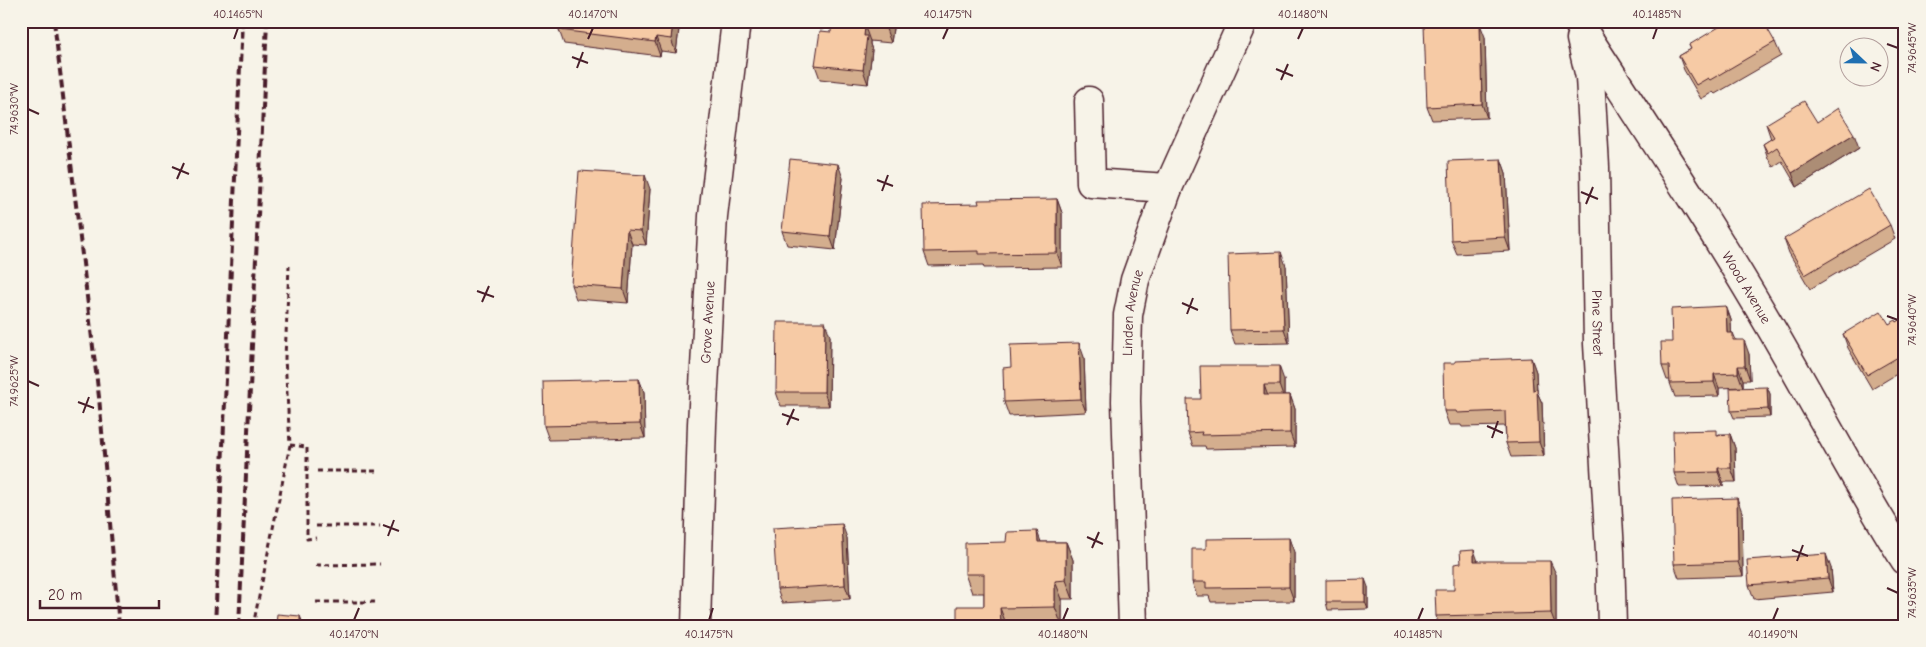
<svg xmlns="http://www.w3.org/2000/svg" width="1926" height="647" viewBox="0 0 1926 647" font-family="'Comic Neue',sans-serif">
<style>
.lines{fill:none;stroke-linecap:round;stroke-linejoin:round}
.minor-casing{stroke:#4a1f2b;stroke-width:31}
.path{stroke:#4a1f2b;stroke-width:3;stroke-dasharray:5 4;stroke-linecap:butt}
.minor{stroke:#f7f3e8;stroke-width:28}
.rail{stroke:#4a1f2b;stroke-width:4;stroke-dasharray:8 4;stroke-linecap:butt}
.wall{fill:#d4ae8e;stroke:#4a1f2b}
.shaded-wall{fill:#ac8d74;stroke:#4a1f2b}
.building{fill:#f6caa5;stroke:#4a1f2b}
.ticks{fill:none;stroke:#4a1f2b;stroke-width:2}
.labels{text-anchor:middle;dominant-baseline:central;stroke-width:4.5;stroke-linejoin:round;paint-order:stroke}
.street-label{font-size:14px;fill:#4a1f2b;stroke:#f7f3e8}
.neatline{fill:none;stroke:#4a1f2b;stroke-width:2}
.ticks-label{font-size:12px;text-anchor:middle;fill:#4a1f2b}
</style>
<rect width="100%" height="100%" fill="#f7f3e8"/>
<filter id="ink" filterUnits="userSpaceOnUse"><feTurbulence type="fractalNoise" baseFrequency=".02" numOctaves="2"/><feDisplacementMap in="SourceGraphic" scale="10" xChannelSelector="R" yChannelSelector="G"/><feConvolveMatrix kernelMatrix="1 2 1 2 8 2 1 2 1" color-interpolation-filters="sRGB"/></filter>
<g filter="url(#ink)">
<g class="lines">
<g class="minor-casing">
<g id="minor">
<path id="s1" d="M1577,21C1643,123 1710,223 1771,328C1816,405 1857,484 1905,560"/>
<path id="s2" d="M1581,39L1590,77L1595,167L1598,344L1610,552L1612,626"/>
<polyline points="1089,101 1091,183 1168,188"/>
<path id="s3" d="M696,626L702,424L713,216L736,21"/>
<path id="s4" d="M1133,626L1126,401L1128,315L1135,280L1168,188L1243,21"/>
</g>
</g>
<g class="path">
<polyline points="290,445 307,447 307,539 316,538"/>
<polyline points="317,471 380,471"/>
<polyline points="316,526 380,526"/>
<polyline points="316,565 380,564"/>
<polyline points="316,602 379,602"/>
<polyline points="253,626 290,445 285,358 289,266"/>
</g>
<use href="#minor" class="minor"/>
<g class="rail">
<polyline points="54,21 99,397 119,626"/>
<polyline points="215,626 242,21"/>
<polyline points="239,626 267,21"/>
</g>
</g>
<g class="wall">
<polygon points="680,21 676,53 661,51 660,56 564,44 559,30"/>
<polygon points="894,21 891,43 870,41 870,44 872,50 868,84 820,79 815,65 831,32"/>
<polygon points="1485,37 1487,118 1432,120 1427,107"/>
<polygon points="1775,42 1781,56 1715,94 1713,92 1701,99 1684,70 1679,56 1691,49 1689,45"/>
<polygon points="1817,122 1859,148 1797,187 1782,161 1773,167 1768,158 1763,144 1771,139 1766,124"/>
<polygon points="1501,159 1506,173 1510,251 1457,254 1451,240"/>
<polygon points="843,178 835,250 787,245 782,231"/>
<polygon points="650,189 646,245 632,244 628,303 576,299 571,285"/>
<polygon points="1057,199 1062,213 1062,267 984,268 983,265 929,266 924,252 979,204"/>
<polygon points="1890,225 1895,239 1810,289 1789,253 1784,239"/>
<polygon points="1286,266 1289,343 1235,344 1230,330"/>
<polygon points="1726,306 1731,320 1731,333 1733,333 1736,340 1749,354 1750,380 1743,380 1743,387 1719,388 1719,396 1675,397 1670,383 1670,380 1667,380 1662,366 1672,342"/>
<polygon points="1905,317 1905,369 1872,389 1848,348 1843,334 1889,324 1897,322"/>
<polygon points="830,336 829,406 781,406 776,392"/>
<polygon points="1084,357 1086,412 1009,416 1004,402 1011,367"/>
<polygon points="1531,358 1536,372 1537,392 1542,403 1544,456 1511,457 1506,443 1505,426 1462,427 1461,425 1449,425 1444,411"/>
<polygon points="639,379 644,392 645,438 549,440 544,426"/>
<polygon points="1284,380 1284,395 1290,395 1295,409 1295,447 1206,449 1205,446 1193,446 1188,433 1201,399"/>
<polygon points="1767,387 1770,394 1770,417 1734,418 1731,411"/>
<polygon points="1719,434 1730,434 1735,448 1736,482 1723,482 1723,486 1679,487 1674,473"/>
<polygon points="1742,512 1743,576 1679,578 1674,564"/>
<polygon points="847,538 850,599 782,603 777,589"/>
<polygon points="1041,542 1066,542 1073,560 1073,599 1062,599 1062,626 957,626 984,606 984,593 972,593 965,574"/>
<polygon points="1294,552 1294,601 1211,602 1209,596 1197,596 1192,582"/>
<polygon points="1478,561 1556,574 1556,626 1439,626 1436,616 1454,590 1461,563"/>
<polygon points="1831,568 1833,592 1754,599 1749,585"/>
<polygon points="1368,587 1368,609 1328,610 1326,602"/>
</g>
<g class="shaded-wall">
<polygon points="673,21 680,21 676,53 671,39"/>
<polygon points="887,21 894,21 891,43 886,29"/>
<polygon points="1480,24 1485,37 1487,118 1482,104"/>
<polygon points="865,27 870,41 870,44 872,50 868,84 863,70 864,36"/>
<polygon points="656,37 661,51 660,56 655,42"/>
<polygon points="1854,134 1859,148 1797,187 1792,173"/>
<polygon points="1501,159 1506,173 1510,251 1505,237"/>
<polygon points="838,164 843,178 835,250 830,236"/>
<polygon points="645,175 650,189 646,245 641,231"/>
<polygon points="1057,199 1062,213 1062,267 1057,253"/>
<polygon points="627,230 632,244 628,303 623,289"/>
<polygon points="1281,252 1286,266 1289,343 1284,329"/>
<polygon points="1726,306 1731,320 1732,347 1727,333"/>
<polygon points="825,322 830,336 829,406 824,392"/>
<polygon points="1744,340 1749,354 1750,380 1745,366"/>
<polygon points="1079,343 1084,357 1086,412 1081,399"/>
<polygon points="1531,358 1536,372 1537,392 1542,403 1544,456 1539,442 1533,390"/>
<polygon points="1279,366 1284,380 1284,399 1279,385"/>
<polygon points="1738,366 1743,380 1743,387 1738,373"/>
<polygon points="1714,374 1719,388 1719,396 1714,382"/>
<polygon points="639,379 644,392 645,438 640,424"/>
<polygon points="1264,385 1269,399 1264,395"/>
<polygon points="1767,387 1770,394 1770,417 1768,409"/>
<polygon points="1290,395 1295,409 1295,447 1290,433"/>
<polygon points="1730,434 1735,448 1736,482 1731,468"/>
<polygon points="1718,468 1723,482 1723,486 1718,472"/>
<polygon points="1737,498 1742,512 1743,576 1738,562"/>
<polygon points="842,524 847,538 850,599 845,585"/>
<polygon points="1037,531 1044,550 1038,542"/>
<polygon points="1289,538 1294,552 1294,601 1289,587"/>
<polygon points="1066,542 1073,560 1073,599 1066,580"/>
<polygon points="1474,550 1479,564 1474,561"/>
<polygon points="1826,554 1831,568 1833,592 1828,578"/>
<polygon points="1550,561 1556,574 1556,626 1551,613"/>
<polygon points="1365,579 1368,587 1368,609 1365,602"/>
<polygon points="1055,581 1062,599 1062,626 1055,607"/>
<polygon points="1000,608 1007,626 1001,626"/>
<polygon points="300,616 303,623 303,626 300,626"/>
</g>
<g class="building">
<polygon points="560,21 673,21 671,39 656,37 655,42 559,30"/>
<polygon points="832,21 887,21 886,29 865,27 864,36 867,36 863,70 815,65 820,31 831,32"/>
<polygon points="1729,21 1763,21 1775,42 1710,80 1708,78 1696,85 1679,56 1691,49 1689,45"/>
<polygon points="1480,24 1482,104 1427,107 1424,25"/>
<polygon points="1804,101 1817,122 1838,108 1854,134 1792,173 1777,147 1768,153 1763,144 1774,137 1766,124"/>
<polygon points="790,159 838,164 830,236 782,231"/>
<polygon points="1501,159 1505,237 1451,240 1448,161"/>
<polygon points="579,171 645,175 641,231 627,230 623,289 571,285"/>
<polygon points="1869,189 1890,225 1805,275 1784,239"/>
<polygon points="1057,199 1057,253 979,254 979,251 924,252 923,205 979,204 978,200"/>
<polygon points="1281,252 1284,329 1230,330 1228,254"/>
<polygon points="1726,306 1727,333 1733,333 1733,340 1744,340 1745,366 1738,366 1738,373 1714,374 1714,382 1670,383 1669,366 1662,366 1661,342 1672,342 1671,309"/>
<polygon points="1881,311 1889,324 1896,320 1897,322 1905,317 1905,353 1867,375 1843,334"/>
<polygon points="777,322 825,322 824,392 776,392"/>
<polygon points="1079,343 1081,399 1004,402 1003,368 1011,367 1010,345"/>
<polygon points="1531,358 1533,390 1537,389 1539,442 1506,443 1505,411 1457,413 1456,411 1444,411 1443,363 1455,363 1455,361"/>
<polygon points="1200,366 1279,366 1279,385 1264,385 1264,395 1290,395 1290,433 1201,435 1202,432 1188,433 1187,399 1201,399"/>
<polygon points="639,379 640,424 544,426 543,381"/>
<polygon points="1767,387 1768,409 1731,411 1730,388"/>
<polygon points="1717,430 1717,435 1730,434 1731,468 1718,468 1718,472 1674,473 1673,431"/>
<polygon points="1737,498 1738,562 1674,564 1672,500"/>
<polygon points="842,524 845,585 777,589 773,528"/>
<polygon points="1037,531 1038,542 1066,542 1066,580 1055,581 1055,607 1000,608 1001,626 957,626 957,606 984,606 984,574 965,574 965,543 1006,542 1007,532"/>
<polygon points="1289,538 1289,587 1206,588 1206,582 1192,582 1192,549 1206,549 1206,539"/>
<polygon points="1474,550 1474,561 1550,561 1551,613 1436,616 1435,590 1454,590 1454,564 1461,563 1460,551"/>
<polygon points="1826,554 1828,578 1749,585 1747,560"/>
<polygon points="1365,579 1365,602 1326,602 1326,580"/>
<polygon points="277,614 300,616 300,626 276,626"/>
</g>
</g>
<path class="ticks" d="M234,39L238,28M588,39L593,28M943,39L948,28M1298,39L1303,28M1653,39L1657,28M1887,44L1898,48M572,57L588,63M577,68L583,52M1276,69L1293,76M1281,80L1288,64M28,109L39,114M172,167L189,174M177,179L184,163M877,180L893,186M882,191L888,175M1581,192L1598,199M1586,204L1593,187M477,291L494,297M482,302L489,286M1182,303L1198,310M1187,314L1193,298M1887,316L1898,320M28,381L39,386M78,402L94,408M83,413L89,397M782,414L799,420M787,425L794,409M1487,426L1503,433M1492,438L1498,421M383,525L399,531M388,536L394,520M1087,537L1103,544M1092,548L1099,532M1792,550L1808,556M1797,561L1803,545M1887,588L1898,593M354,620L359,608M709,620L713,608M1063,620L1068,608M1418,620L1423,608M1773,620L1778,608"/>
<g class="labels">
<g class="street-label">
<text stroke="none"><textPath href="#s1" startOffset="316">Wood Avenue</textPath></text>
<text stroke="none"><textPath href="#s4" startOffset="314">Linden Avenue</textPath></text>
<text stroke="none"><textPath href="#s3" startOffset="304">Grove Avenue</textPath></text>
<text stroke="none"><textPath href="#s2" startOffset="285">Pine Street</textPath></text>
</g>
</g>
<rect width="1926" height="647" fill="none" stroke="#f7f3e8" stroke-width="55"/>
<g transform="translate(1864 62) rotate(112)"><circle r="24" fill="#f7f3e8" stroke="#b29e9c"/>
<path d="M0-4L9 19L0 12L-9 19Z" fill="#1f6fb2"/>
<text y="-8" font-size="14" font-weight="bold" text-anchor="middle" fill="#4a1f2b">N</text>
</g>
<path d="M40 600v8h119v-8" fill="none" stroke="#4a1f2b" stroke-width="2.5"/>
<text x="48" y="600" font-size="15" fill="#4a1f2b" stroke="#f7f3e8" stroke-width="4" paint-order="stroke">20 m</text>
<rect x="28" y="28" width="1870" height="592" class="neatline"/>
<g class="ticks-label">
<text x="238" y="18">40.1465°N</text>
<text x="593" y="18">40.1470°N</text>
<text x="948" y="18">40.1475°N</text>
<text x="1303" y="18">40.1480°N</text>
<text x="1657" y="18">40.1485°N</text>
<text transform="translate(1912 48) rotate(-90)" y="4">74.9645°W</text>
<text transform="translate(14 109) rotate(-90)" y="4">74.9630°W</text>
<text transform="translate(1912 320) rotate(-90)" y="4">74.9640°W</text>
<text transform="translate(14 381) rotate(-90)" y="4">74.9625°W</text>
<text transform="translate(1912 593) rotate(-90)" y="4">74.9635°W</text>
<text x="354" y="638">40.1470°N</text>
<text x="709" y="638">40.1475°N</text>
<text x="1063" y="638">40.1480°N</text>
<text x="1418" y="638">40.1485°N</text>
<text x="1773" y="638">40.1490°N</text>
</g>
</svg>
